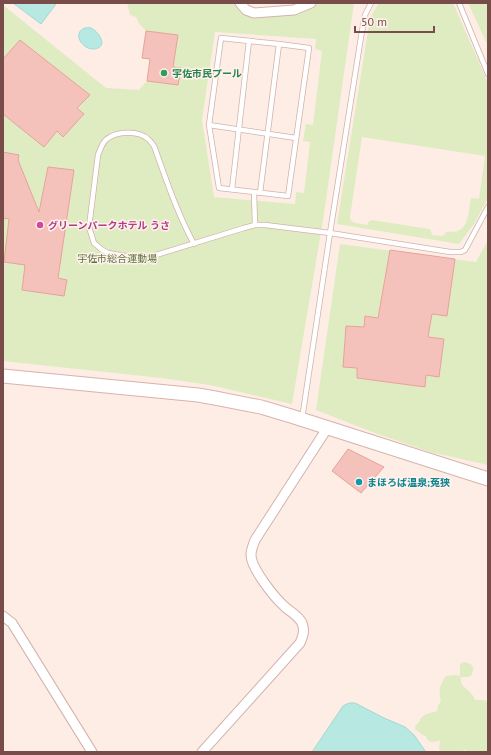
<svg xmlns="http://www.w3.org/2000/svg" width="491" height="755" viewBox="0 0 491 755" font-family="'PT Sans','Noto Sans JP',sans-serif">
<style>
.green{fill:#dfecc2;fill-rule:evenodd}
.water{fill:#b8e8e2;stroke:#9edbd3}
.building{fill:#f4c2bb;stroke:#e8a29b}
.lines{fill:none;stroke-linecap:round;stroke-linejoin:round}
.lane-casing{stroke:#d2b3ad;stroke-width:6}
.street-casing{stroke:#d2b3ad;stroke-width:11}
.secondary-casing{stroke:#d8b3ac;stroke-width:15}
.lane{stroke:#fff;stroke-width:4.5}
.street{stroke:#fff;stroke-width:9}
.secondary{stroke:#fff;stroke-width:13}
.leisure-dot{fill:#2e9e5b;stroke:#fff2ec;stroke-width:1.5}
.hotel-dot{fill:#d1479c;stroke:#fff2ec;stroke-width:1.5}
.culture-dot{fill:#0f9aa8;stroke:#fff2ec;stroke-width:1.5}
.labels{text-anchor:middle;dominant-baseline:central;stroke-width:3;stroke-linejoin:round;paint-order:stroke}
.leisure-label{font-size:10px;font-weight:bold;fill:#27864d;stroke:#fff2ec;text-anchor:start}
.hotel-label{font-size:10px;font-weight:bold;fill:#b23c85;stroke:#fff2ec;text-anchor:start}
.park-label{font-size:10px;fill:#5b733b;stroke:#fff2ec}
.culture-label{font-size:10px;font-weight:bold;fill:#0d838f;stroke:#fff2ec;text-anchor:start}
</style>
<rect width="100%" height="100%" fill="#fdede5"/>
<g class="green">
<path d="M127,3H233L245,13H296L321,3H354L324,214L292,404L210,385L161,378L3,361V5L106,88L139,90L147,81L150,59L142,58L146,31L140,25L136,17L130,15ZM215,32L316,39L315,49L322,51L313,125L306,124L303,141L310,142L304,193L296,192L295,204L214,197L202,120Z"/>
<path d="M379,3H453L488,83V198L474,224L459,244L337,224L370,18ZM362,137L485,156L479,199L471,198C469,207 469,219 464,226C456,237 447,227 443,236L432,235L431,231L429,229L372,220L369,221L367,225L355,223L351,221L350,217Z"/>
<polygon points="468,3 488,3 488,46"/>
<polygon points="488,240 488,465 430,452 375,433 316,410 340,244 476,262"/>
<path d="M465,662C474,664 475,669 471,676L467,677H460L461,679C460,688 472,690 475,700H482L488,701V752H468L464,749L463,752H440L439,748L440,740C434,743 428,744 426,736C421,736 419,731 415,729C415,724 417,725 420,721C420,720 420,719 421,718C425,713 432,713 437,711L438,706L441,701C438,692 440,684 446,676L454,675L460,676V664Z"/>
</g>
<g class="water">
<polygon points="13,3 55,3 56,4 41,24"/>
<path d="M85,28C87,28 89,27 91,28C98,31 107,44 98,48C85,54 70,33 85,28Z"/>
<polygon points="349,703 355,703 384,718 405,727 414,735 426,752 312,752 343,706"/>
</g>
<g class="building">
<polygon points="146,31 178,35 173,67 181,68 178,85 147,81 150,59 142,58"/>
<polygon points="20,40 90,95 77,108 84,114 63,137 57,131 44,147 3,114 3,59"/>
<polygon points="3,152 19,155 18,160 39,212 48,167 74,170 58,278 67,280 64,296 22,290 25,265 4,262 9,219 3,218"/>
<polygon points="390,250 455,259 447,316 432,314 428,337 444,339 439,377 426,375 425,387 357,378 357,368 343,367 346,326 364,327 365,316 378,318"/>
<polygon points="348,449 384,467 361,493 332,471"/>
</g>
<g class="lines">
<g class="lane-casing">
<g id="lane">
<polyline points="459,3 488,74"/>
<polygon points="221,38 279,44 309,48 288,196 219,188 209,125"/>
<polyline points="209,125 296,138"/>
<polyline points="232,189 249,41"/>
<polyline points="254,192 255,225"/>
<polyline points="260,193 279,44"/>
<path d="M194,244C177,213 166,179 154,146C152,144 151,141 148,139C139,131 120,131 110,137C103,140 101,148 98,155L89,227L94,243L101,249L108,253L143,259L244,228L255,225H265L330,233L450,252H461L465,250L488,207"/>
<polyline points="302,419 330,233 361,37 365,15 371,3"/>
</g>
</g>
<g class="street-casing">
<g id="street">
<polyline points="240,3 246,10 254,13 294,10 311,3"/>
<polyline points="3,616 12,623 92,752"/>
<path d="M202,752L300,643C303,636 305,631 302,623C298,615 290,612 284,606C274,597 251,568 251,555C251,550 253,545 255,540L328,427"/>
</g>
</g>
<g class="secondary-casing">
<polyline id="secondary" points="3,376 198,395 215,398 261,407 291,416 488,479"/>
</g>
<use href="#lane" class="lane"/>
<use href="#street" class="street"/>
<use href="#secondary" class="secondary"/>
</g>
<circle class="leisure-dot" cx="164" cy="73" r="4"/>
<circle class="hotel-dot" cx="40" cy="225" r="4"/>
<circle class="culture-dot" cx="359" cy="482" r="4"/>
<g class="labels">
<g class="leisure-label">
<text x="172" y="73">宇佐市民プール</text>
</g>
<g class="hotel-label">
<text x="48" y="225">グリーンパークホテル うさ</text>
</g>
<g class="park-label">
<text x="117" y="258">宇佐市総合運動場</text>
</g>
<g class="culture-label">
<text x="367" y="482">まほろば温泉;菟狭</text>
</g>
</g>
<rect width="491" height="755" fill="none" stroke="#784c48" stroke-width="8"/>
<path d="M355 26v6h79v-6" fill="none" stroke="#784c48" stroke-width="2"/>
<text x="361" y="26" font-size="12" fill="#784c48" stroke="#fff2ec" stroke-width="3" paint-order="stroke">50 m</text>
</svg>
